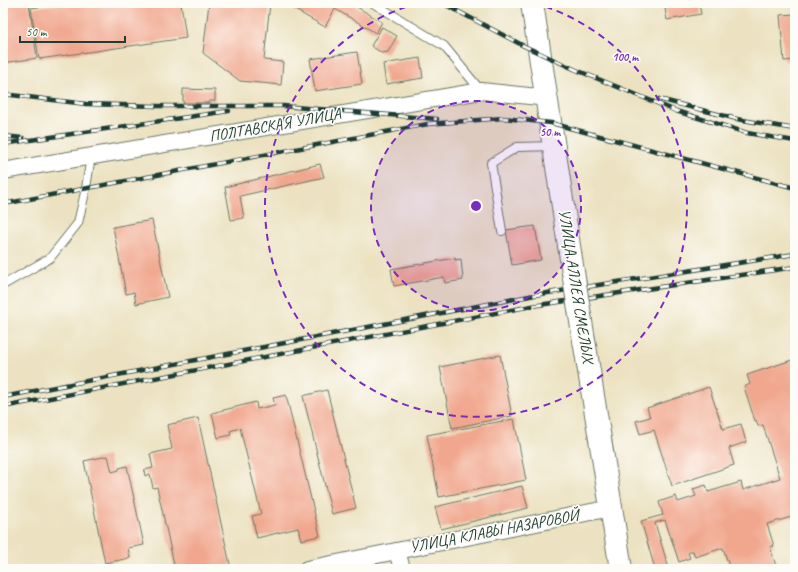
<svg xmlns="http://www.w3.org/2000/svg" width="798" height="572" viewBox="0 0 798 572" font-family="Caveat,sans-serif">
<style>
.building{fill:#f1a78e}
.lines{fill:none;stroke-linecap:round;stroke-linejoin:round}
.lane-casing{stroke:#677765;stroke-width:10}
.street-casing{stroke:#677765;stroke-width:18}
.secondary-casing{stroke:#677765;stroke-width:24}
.lane{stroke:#fff;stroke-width:8}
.street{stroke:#fff;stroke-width:16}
.secondary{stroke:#fff;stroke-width:22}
.rail-casing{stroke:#1f3d34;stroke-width:4.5}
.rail{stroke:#fdfcf7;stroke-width:3;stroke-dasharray:9;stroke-linecap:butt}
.secondary-bridge-casing{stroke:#677765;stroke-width:24;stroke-linecap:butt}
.secondary-bridge{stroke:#fff;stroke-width:22}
.ring{fill:none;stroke:#7b2cbf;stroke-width:2;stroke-dasharray:7 5}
.labels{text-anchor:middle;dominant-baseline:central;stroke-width:3.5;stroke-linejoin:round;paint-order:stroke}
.street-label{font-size:16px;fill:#1f3d34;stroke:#fdfcf7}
.centre{fill:#7b2cbf;stroke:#fdfcf7;stroke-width:2}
.ring-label{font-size:12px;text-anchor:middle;font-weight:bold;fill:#7b2cbf;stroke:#fdfcf7;stroke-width:3.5;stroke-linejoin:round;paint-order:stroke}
</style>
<rect width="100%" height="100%" fill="#fdfcf7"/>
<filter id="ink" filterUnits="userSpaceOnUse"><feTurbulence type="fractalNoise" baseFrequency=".025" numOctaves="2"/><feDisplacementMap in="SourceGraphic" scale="8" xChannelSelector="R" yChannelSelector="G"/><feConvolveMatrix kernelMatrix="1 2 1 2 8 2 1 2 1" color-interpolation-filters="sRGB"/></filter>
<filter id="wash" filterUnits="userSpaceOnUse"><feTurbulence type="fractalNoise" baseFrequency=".012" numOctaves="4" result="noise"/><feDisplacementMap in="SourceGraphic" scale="16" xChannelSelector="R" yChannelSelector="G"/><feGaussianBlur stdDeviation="0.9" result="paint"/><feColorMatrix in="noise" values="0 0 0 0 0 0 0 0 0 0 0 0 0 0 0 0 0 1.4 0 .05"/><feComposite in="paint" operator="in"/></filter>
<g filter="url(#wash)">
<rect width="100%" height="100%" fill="#ece2c1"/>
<g id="blocks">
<g class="building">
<polygon points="3,3 29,3 37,58 3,63"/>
<polygon points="66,3 181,3 186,38 39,59 31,8"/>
<polygon points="209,3 270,3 264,60 283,62 281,85 240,81 203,53"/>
<polygon points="283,3 350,3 382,22 376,33 335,9 325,27"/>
<polygon points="664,3 699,3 701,14 667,20"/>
<polygon points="795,14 795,60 784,61 780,15"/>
<polygon points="382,27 397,36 388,52 382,53 371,46"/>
<polygon points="357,52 362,84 315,91 310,59"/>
<polygon points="420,58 423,78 386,84 383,64"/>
<polygon points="183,89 215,90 215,101 210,101 209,103 183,103"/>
<polygon points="320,164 324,177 240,196 244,218 231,220 225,187"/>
<polygon points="152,220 168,297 136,304 134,292 126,294 113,227"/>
<polygon points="535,226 541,260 512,265 506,230"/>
<polygon points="455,258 455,260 461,259 463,280 445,283 444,277 394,286 391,269"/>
<polygon points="500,355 512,416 452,428 440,367"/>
<polygon points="795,359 795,516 767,524 774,546 770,547 777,569 730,569 723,548 695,557 693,551 688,553 690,558 679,562 665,520 655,523 669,569 655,569 641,521 663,515 659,502 676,496 678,502 696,496 693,489 706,485 708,492 741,482 743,490 780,478 763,425 758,426 756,420 755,421 744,387 750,384 747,375"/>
<polygon points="709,387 723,429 741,424 746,442 729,448 734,465 672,486 654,430 640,434 636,421 650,417 647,408"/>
<polygon points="327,390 356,508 332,514 303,396"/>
<polygon points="286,395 320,536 301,540 298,528 257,538 252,516 261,514 240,428 230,431 231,435 218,438 212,413 256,402 257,409 275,405 273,398"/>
<polygon points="198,418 231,569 175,569 157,487 153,488 150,474 145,476 144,470 153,468 150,454 172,449 167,425"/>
<polygon points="514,419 526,480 439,497 427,435"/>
<polygon points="108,456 112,472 119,470 119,468 127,466 144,545 128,548 130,558 105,563 84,461"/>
<polygon points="522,486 528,508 441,529 435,507"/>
<polygon points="113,566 114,569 101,569 101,568"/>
</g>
</g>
</g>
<g filter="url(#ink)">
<use href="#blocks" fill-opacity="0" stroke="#677765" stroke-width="1"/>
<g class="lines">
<g class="lane-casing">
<g id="lane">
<polyline points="373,3 444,46 481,91"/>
<polyline points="502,231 491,163 517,147 554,146"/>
<polyline points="3,285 50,258 78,223 86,188 91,156"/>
</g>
</g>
<g class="street-casing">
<g id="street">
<polyline points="3,171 481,91 548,98"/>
<polyline points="397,551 402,569"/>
<polyline points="307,569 611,508"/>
</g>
</g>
<g class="secondary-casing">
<g id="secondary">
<polyline points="532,3 573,272"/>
<polyline points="584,340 621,569"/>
</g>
</g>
<use href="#lane" class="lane"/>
<use href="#street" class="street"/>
<use href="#secondary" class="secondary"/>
<g class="rail-casing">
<g id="rail">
<polyline points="442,3 524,46 574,69 676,111 747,133 795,141"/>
<polyline points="3,94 86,104 157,106 283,106 437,119"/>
<polyline points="659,99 737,119 795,129"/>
<polyline points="3,136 23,138"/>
<polyline points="3,144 229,111"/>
<polyline points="3,204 428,124 503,118 551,123 795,188"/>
<polyline points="3,397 535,295 795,254"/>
<polyline points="3,407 532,306 795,267"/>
</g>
</g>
<use href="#rail" class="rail"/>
<g class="secondary-bridge-casing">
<polyline id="secondary-bridge" points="573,272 584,340"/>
</g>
<use href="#secondary-bridge" class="secondary-bridge"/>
</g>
</g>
<circle cx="476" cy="206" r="105" fill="#7b2cbf" fill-opacity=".12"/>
<g class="ring">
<circle cx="476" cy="206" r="105"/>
<path d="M534 3A211 211 0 1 1 418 3"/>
</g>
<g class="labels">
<g class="street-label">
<text transform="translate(275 125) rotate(-10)">ПОЛТАВСКАЯ УЛИЦА</text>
<text transform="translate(576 286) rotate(81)">УЛИЦА АЛЛЕЯ СМЕЛЫХ</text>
<text transform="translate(494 531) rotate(-11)">УЛИЦА КЛАВЫ НАЗАРОВОЙ</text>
</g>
</g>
<circle cx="476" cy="206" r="6" class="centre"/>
<g class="ring-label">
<text x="625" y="61">100 m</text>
<text x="550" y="136">50 m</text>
</g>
<rect width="798" height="572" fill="none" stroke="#fdfcf7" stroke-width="16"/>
<path d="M20 36v6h105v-6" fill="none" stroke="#1f3d34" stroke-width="2"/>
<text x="26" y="36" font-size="12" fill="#1f3d34" stroke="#fdfcf7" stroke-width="3" paint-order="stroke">50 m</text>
</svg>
